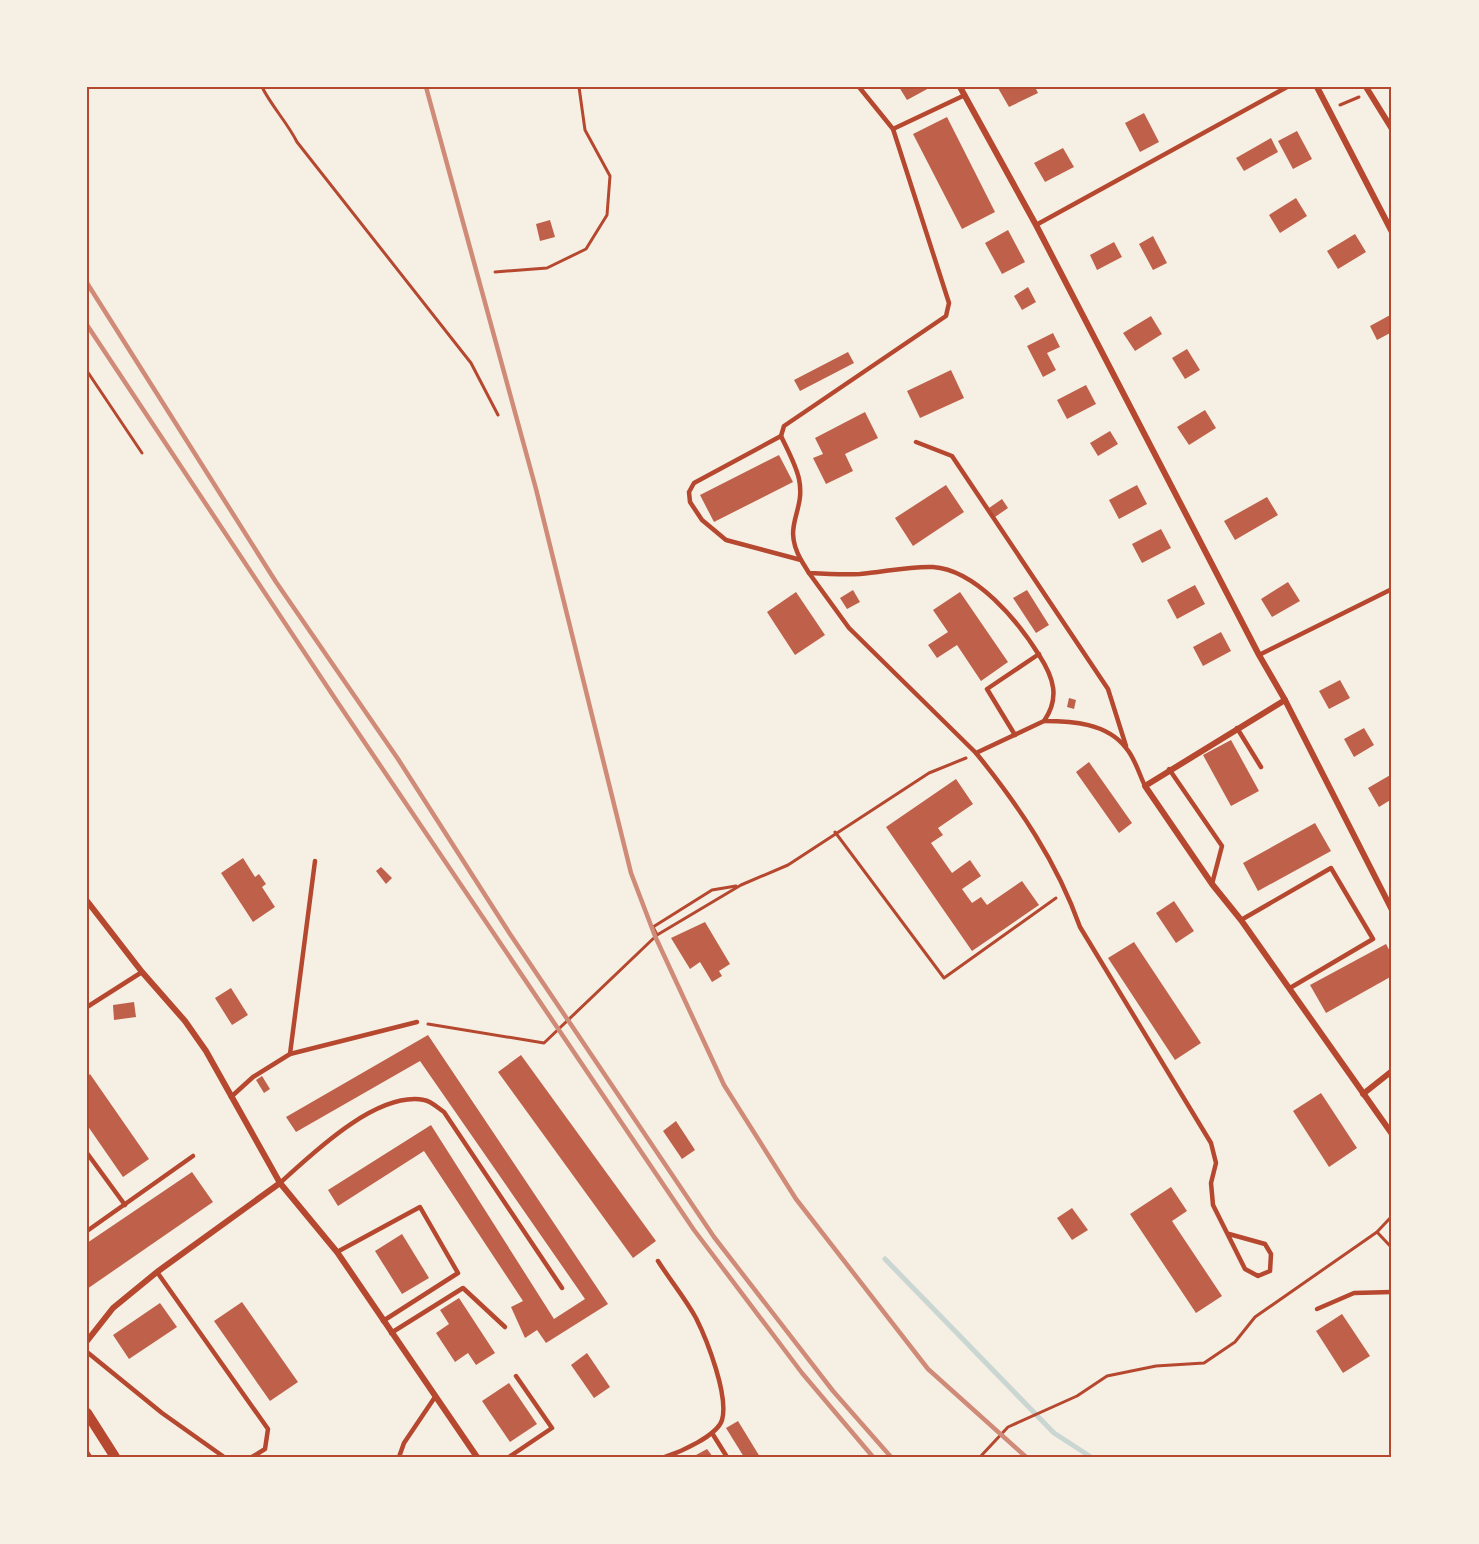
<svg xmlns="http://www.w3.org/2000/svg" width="1479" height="1544" viewBox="0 0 1479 1544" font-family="'Nunito Sans',sans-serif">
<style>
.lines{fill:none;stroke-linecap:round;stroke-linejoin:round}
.stream{stroke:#c9d6d2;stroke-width:5}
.building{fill:#bf614a}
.path{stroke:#b5482f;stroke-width:3}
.service{stroke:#b5482f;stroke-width:4.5}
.minor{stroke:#b5482f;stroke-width:6}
.tertiary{stroke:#b5482f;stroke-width:10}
.rail{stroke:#cf8b77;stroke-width:4.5}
.neatline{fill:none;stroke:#b5482f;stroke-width:2}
</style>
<rect width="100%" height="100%" fill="#f6efe4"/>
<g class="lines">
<polyline class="stream" points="885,1259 1054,1433 1091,1457"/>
</g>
<g class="building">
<polygon points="899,87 931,87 907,100"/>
<polygon points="1001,87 1035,87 1038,93 1009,107 998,88"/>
<polygon points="1144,113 1159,142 1140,152 1125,123"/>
<polygon points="947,117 995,212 962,229 913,134"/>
<polygon points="1297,131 1312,159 1293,169 1278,141"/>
<polygon points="1271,138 1278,152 1244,171 1236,158"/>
<polygon points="1063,148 1074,167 1045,182 1034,163"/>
<polygon points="1296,198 1307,216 1280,233 1269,215"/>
<polygon points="550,220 555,237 540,241 536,224"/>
<polygon points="1008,230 1025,262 1002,274 985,243"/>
<polygon points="1355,234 1366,252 1338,269 1327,251"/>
<polygon points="1153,236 1167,263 1153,270 1139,244"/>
<polygon points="1114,242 1122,257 1097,270 1090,255"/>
<polygon points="1028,287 1036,302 1022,310 1014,296"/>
<polygon points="1392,314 1392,332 1377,340 1370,326"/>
<polygon points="1151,316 1162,334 1135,351 1123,333"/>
<polygon points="1053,333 1060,347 1047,353 1056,370 1043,377 1027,346"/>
<polygon points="1187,349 1200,370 1185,379 1172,358"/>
<polygon points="848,352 854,363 800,391 794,380"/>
<polygon points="951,370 964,398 920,418 907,391"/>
<polygon points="1086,385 1096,404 1067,419 1057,400"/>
<polygon points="1205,410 1216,428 1189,445 1177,427"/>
<polygon points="865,412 878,438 845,454 853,471 826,484 813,458 823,454 815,438"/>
<polygon points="1110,431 1118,444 1098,456 1090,443"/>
<polygon points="779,455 793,482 714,522 700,495"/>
<polygon points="946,485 964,512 913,546 895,518"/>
<polygon points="1137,485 1147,504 1119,519 1109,500"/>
<polygon points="1267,497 1278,515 1235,540 1224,521"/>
<polygon points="1002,499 1008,508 995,517 989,508"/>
<polygon points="1161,529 1171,548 1142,563 1132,544"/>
<polygon points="1288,582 1300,601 1272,617 1261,599"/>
<polygon points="1195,585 1205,604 1177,619 1167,600"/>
<polygon points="853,590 860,602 847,609 840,598"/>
<polygon points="1027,590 1049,625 1036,633 1013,598"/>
<polygon points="796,592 825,635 795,655 767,612"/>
<polygon points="960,592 1008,662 981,681 957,645 937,658 928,645 948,632 933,610"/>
<polygon points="1221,632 1231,651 1203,666 1193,647"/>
<polygon points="1340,680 1350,698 1329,709 1319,691"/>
<polygon points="1069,698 1076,700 1074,709 1067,707"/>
<polygon points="1364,728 1374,745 1354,757 1344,739"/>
<polygon points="1231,740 1259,791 1231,806 1203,755"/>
<polygon points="1089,762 1132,823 1119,833 1076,772"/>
<polygon points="1392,774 1392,799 1379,807 1368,788"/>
<polygon points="956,779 973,804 938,828 943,835 931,843 952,873 970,860 981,876 962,889 972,903 981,897 987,905 1022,881 1039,905 972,951 886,827"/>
<polygon points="1315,823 1331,851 1258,891 1243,863"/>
<polygon points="243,858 255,877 259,874 266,884 262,887 275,907 253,922 221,873"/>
<polygon points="381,867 392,878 386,884 376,871"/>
<polygon points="1174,901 1194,931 1176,943 1156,913"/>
<polygon points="705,922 730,964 719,971 722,976 712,982 700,962 690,969 671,938"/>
<polygon points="1134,942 1201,1043 1175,1060 1108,958"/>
<polygon points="1386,944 1392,955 1392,976 1326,1013 1310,985"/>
<polygon points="231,988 248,1015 232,1025 215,998"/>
<polygon points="134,1002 136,1017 114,1020 113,1005"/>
<polygon points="428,1035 608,1304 546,1343 537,1330 525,1338 511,1307 523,1301 424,1151 338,1206 328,1190 431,1125 554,1319 585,1299 420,1061 296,1132 286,1117"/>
<polygon points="521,1055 656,1241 633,1258 498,1072"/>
<polygon points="90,1074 149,1159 123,1177 87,1125 87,1077"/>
<polygon points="262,1076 270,1089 264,1093 256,1080"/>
<polygon points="1321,1093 1357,1148 1329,1167 1293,1111"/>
<polygon points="676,1121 695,1150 682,1159 663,1131"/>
<polygon points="192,1172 213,1202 87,1289 87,1243"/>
<polygon points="1171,1187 1187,1211 1172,1221 1222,1296 1196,1313 1130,1214"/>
<polygon points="1072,1208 1088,1230 1072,1240 1057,1218"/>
<polygon points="402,1234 429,1278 402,1294 375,1251"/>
<polygon points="459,1298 495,1353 476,1365 468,1353 455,1362 436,1333 449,1324 440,1310"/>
<polygon points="242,1302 298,1382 270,1401 214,1321"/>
<polygon points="160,1303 177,1327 129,1359 113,1335"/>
<polygon points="1342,1314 1370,1356 1343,1373 1316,1331"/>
<polygon points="587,1353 610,1387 594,1398 571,1365"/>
<polygon points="509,1383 537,1424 510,1442 482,1401"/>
<polygon points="738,1421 760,1457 744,1457 726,1428"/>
<polygon points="707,1449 713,1457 697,1457 696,1455"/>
</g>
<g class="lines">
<g class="path">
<path d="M262,87C272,107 287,122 297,142L471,363L498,415"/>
<polyline points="1340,105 1359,97"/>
<polyline points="495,272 547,268 586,249 607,215 610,176 585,130 579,87"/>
<polyline points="87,371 142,453"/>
<polyline points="835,832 944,978 1056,898"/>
<polyline points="657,935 653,927 712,890 736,886"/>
<polyline points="428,1024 544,1043 657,935 741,885 788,865 929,773 966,758"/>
<polyline points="1377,1232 1392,1248"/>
<polyline points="87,1451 91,1457"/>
<polyline points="980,1457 1008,1427 1077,1396 1107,1376 1156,1366 1204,1363 1235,1342 1255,1317 1377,1232 1392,1216"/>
</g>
<g class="service">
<path d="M859,87L893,129L949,303L946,316L784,426L781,436L694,483L689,492L690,502L702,520L726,540L801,560L809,573C826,574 843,575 860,574C884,572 909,566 933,567C976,570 1018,621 1039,655C1054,678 1060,698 1044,721C1072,721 1107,723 1126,748C1135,758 1139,774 1145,786"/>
<polyline points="893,129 965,95"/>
<polyline points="1036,225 1287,87"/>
<path d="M781,436C787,449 796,465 799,479C806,513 781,524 801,560"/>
<polyline points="916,442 952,456 1108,689 1126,746"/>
<polyline points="809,573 849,628 976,753"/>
<polyline points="1259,655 1392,589"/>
<path d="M1044,721L976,753C1019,806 1057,862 1080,927L1211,1143L1216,1163L1211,1183L1213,1205L1245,1269L1258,1276L1270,1271L1271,1254L1265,1244L1229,1234"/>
<polyline points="1237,728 1261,767"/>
<polyline points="1015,735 987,689 1039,654"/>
<polyline points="1169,769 1222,846 1212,884"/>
<polyline points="1241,920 1331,868 1373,939 1290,988"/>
<polyline points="87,1007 142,972"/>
<polyline points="290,1054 417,1022"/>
<polyline points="231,1097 253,1077 290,1054 315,861"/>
<polyline points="87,1153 125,1205"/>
<path d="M280,1183C313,1153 377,1091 424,1100C431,1101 438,1108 444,1112L562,1288"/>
<polyline points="87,1231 193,1156"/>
<polyline points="337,1252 420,1207 458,1273 383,1321"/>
<path d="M658,1261C670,1280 685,1298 696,1318C707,1340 729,1396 722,1420C717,1436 680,1452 665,1457"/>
<polyline points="157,1272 268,1429 265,1449 252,1457"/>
<polyline points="1317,1309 1354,1293 1392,1292"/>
<polyline points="391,1333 463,1288 505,1327"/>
<polyline points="87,1352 162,1413 224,1457"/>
<polyline points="712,1433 727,1457"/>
<polyline points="399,1457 404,1443 435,1397"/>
<polyline points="509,1457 552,1428 516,1376"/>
</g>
<g class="minor">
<polyline points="960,87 1036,225 1259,655 1285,700 1392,910"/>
<polyline points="1317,87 1392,232"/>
<polyline points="1366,87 1392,129"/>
<polyline points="1285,700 1145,786 1212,884 1241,920 1392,1134"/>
<polyline points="87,901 142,972 185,1021 206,1051 280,1183 337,1252 477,1457"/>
<polyline points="1363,1094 1392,1071"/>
<polyline points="87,1341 113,1308 157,1272 280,1183"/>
</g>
<polyline class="tertiary" points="87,1413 115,1457"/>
<g class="rail">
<polyline points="426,87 536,489 631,873 655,936 724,1085 796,1199 928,1369 1026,1457"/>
<polyline points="87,283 276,582 398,759 510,934 714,1237 833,1391 891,1457"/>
<polyline points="87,325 336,700 694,1230 802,1373 873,1457"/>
</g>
</g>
<rect width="1479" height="1544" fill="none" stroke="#f6efe4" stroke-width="177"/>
<rect x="88" y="88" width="1302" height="1368" class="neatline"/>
</svg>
